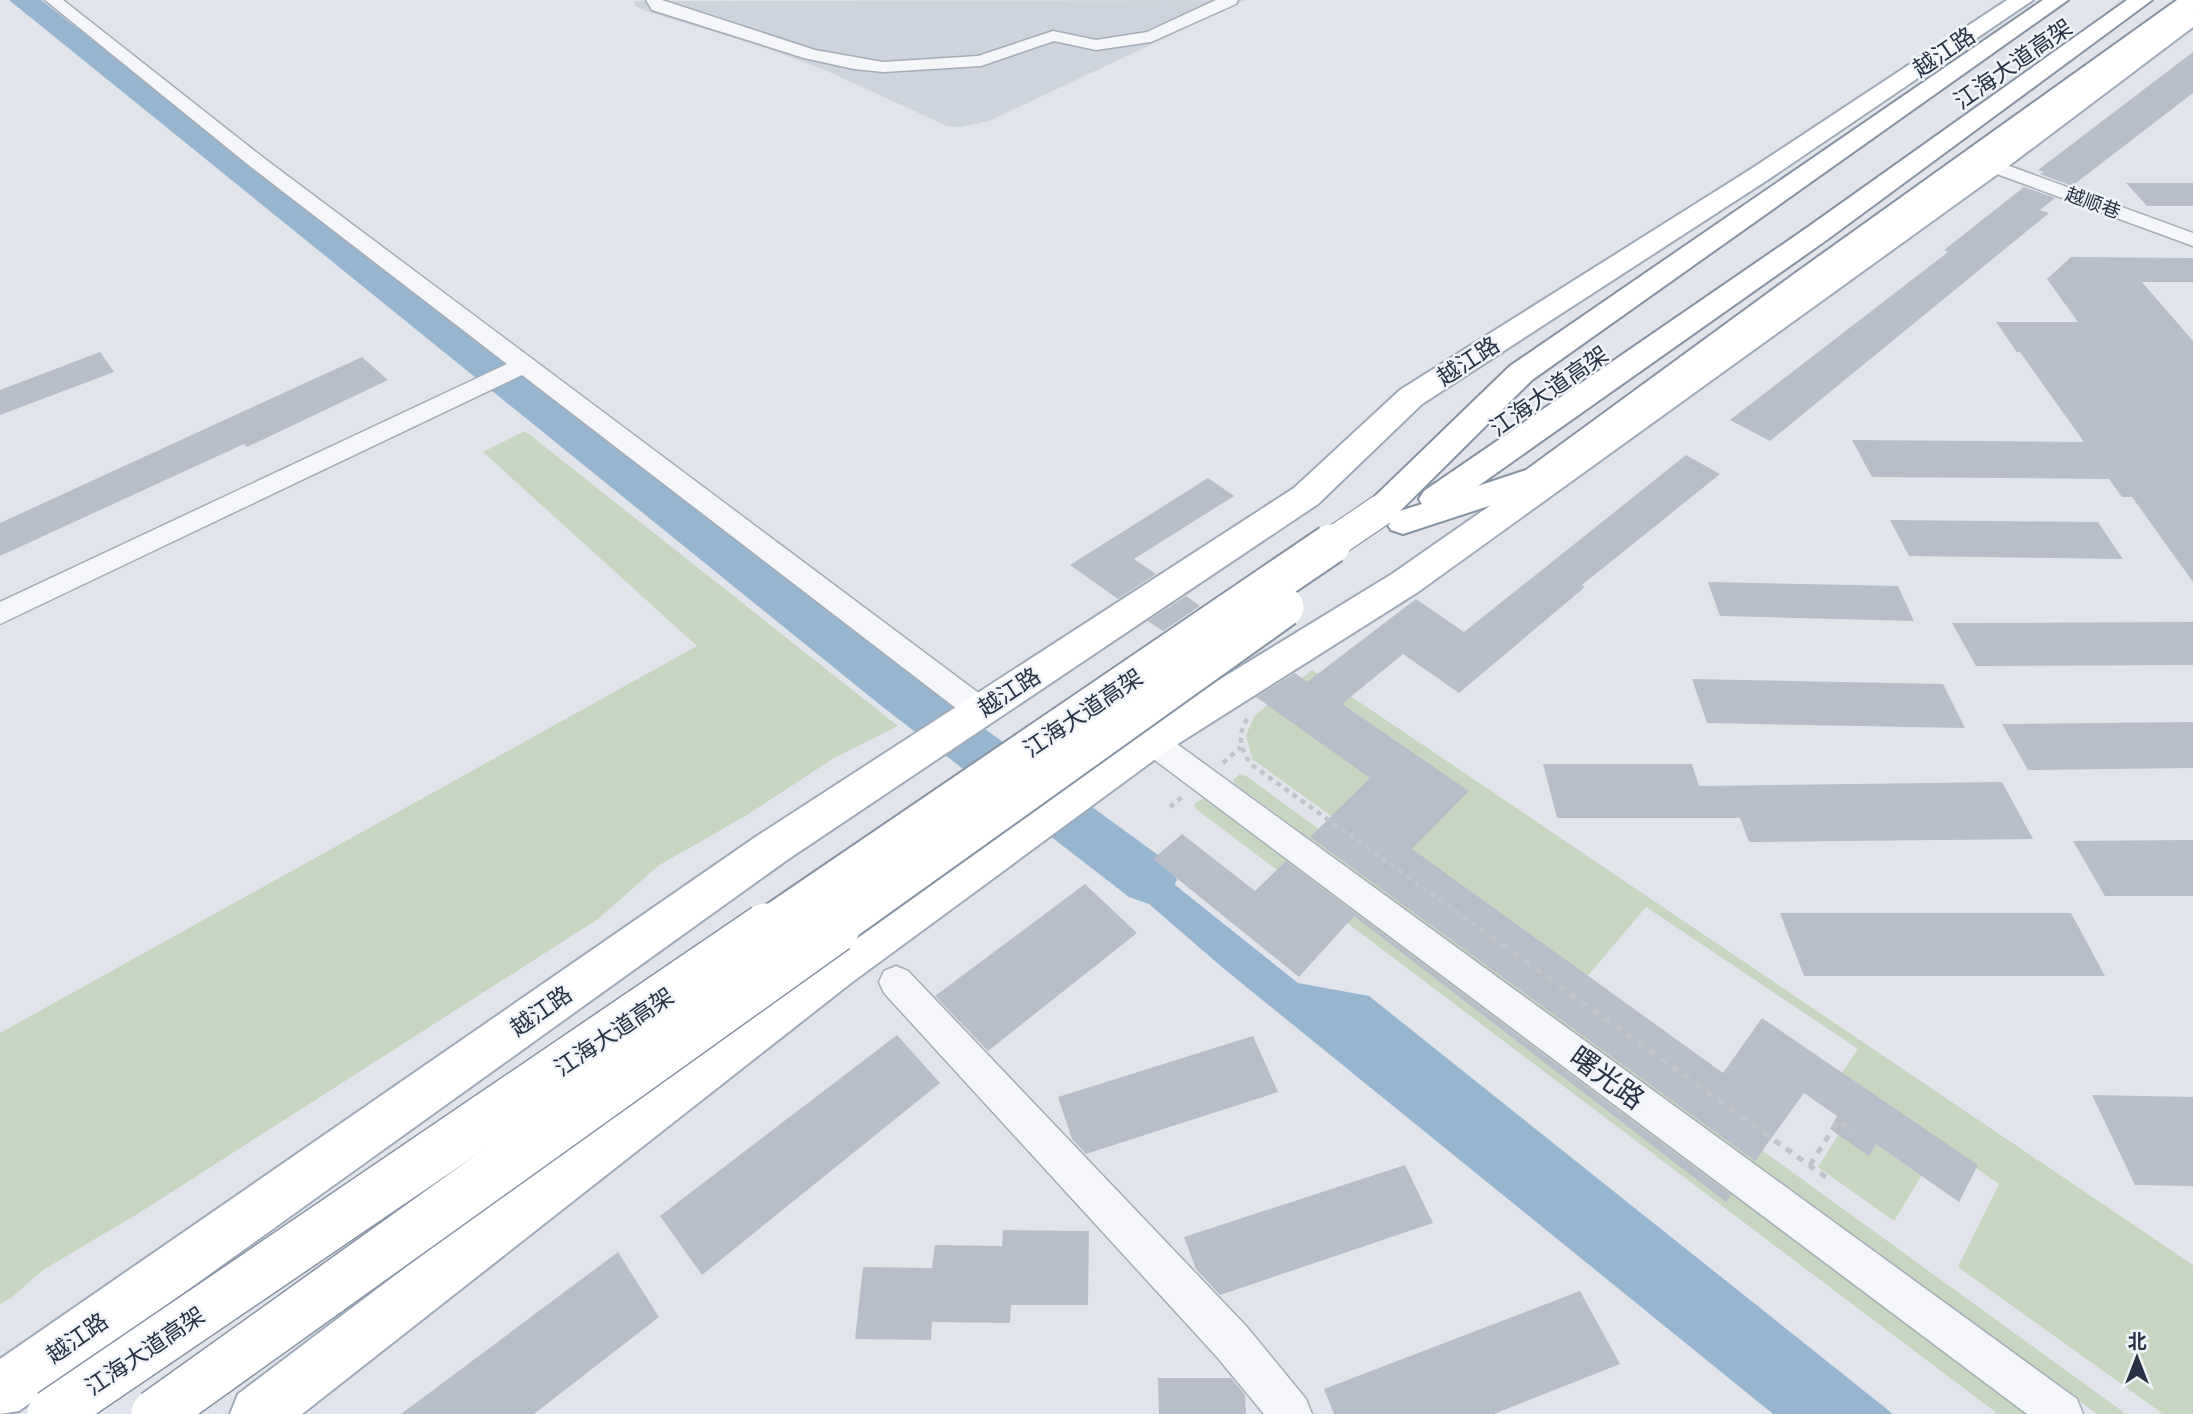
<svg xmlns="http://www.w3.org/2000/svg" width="2193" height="1414" viewBox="0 0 2193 1414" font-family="Arial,'Noto Sans SC',sans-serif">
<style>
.built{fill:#ced4dd}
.green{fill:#c7d6c1}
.water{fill:#98b5cf}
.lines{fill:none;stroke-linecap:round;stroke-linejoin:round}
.river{fill:#98b5cf;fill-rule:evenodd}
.building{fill:#b7bec9}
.minor-casing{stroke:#a5acb6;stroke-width:3}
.major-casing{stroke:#9eaab8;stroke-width:4}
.highway-casing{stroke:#8693a3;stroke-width:4}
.path-far1{stroke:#bfc3ca;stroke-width:4.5;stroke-dasharray:5 5;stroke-linecap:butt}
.path{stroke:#bfc3ca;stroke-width:5;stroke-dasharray:7 7;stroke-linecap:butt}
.minor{fill:#f4f6f9;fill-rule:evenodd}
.major{fill:#fff;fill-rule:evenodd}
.highway{fill:#fff;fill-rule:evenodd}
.highway-bridge-far2-casing{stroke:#8693a3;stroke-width:33;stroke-linecap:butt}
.highway-bridge-far1-casing{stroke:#8693a3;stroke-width:43;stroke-linecap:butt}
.highway-bridge-casing{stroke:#8693a3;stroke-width:52;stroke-linecap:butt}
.highway-bridge-far2{stroke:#fff;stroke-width:31}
.highway-bridge-far1{stroke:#fff;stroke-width:39}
.highway-bridge{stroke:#fff;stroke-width:49}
.labels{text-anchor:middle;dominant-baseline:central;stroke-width:5;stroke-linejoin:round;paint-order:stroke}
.far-street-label{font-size:19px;fill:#273345;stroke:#f0f4f8}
.street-label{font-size:23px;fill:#273345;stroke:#f0f4f8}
.near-street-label{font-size:28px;fill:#273345;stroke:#f0f4f8}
</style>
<rect width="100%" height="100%" fill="#e1e5eb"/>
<polygon class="built" points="1246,0 989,121 961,127 947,126 827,71 760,46 646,11 635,6 634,1"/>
<g class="green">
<polygon points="525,431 898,726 834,758 747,815 658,866 598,919 139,1213 43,1270 11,1298 0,1304 0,1033 697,646 483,452"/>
<polygon points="1312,670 2193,1265 2193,1414 2163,1414 1958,1267 1999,1184 1941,1144 1894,1221 1818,1167 1849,1118 1824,1100 1858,1049 1646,907 1575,991 1252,759 1246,735 1255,715"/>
<polygon points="1240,774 1246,776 2126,1414 2097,1414 1235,784 1233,780"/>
<polygon points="1202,799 1206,800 2027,1414 1998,1414 1196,809 1194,804"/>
</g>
<polygon class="water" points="1106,830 1298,983 1369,996 1893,1414 1773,1414 1223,968 1082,846"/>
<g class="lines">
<polygon class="river" points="9,0 41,0 915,678 1169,863 1177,880 1169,897 1149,904 1129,897 879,704"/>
</g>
<g class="building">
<polygon points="2193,52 2193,93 2072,186 2040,174 2044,172 2038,170"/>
<polygon points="2126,183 2193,183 2193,206 2147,206"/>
<polygon points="2024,187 2055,198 2040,210 2049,213 1770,441 1730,420 1948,252 1944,250"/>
<polygon points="2071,257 2193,258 2193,282 2142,282 2193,341 2193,582 2132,497 2122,497 2109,479 1872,477 1852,440 2084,442 2020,352 2017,352 1996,322 2078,322 2047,279"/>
<polygon points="100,352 114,372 0,415 0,390"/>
<polygon points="362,357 388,380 247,447 244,444 0,556 0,523"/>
<polygon points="1686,455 1720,474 1582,585 1585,587 1459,693 1403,654 1342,704 1469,791 1412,849 1723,1073 1762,1018 1978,1165 1959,1202 1876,1144 1869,1156 1830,1129 1837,1116 1804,1093 1755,1161 1310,837 1370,778 1256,697 1295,673 1307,682 1416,599 1464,632"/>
<polygon points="1208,478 1234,496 1134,559 1156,574 1118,599 1070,565"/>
<polygon points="1890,520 2098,522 2123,559 1909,556"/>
<polygon points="1708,582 1898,586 1914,621 1720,616"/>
<polygon points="1186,596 1200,606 1163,631 1148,621"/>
<polygon points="2193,622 2193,665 1976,666 1952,623"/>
<polygon points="1692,679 1943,684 1965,728 1707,723"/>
<polygon points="2193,722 2193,768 2028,770 2002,724"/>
<polygon points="1543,764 1692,764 1699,786 2002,782 2033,839 1749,842 1740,818 1557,818"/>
<polygon points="1182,834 1255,891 1286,861 1731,1195 1726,1202 1354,916 1299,977 1153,859"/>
<polygon points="2193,840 2193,896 2105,896 2073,841"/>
<polygon points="1085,884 1137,933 988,1051 935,996"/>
<polygon points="1780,913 2071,913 2105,976 1804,976"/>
<polygon points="897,1035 940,1083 702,1275 660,1216"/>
<polygon points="1253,1036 1278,1092 1086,1154 1072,1139 1058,1097"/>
<polygon points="2092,1095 2193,1097 2193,1186 2135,1185"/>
<polygon points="1405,1165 1433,1223 1220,1295 1196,1269 1184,1237"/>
<polygon points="1003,1230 1089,1231 1088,1305 1011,1305 1010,1323 932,1322 931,1340 855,1339 863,1267 932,1268 935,1245 1002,1246"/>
<polygon points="618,1252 659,1317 534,1414 401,1414"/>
<polygon points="1580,1291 1620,1364 1494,1414 1334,1414 1324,1389"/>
<polygon points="1158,1378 1231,1378 1245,1395 1246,1414 1159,1414"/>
</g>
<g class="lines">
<g class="minor-casing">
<g id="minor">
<polygon points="45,0 63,0 265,159 992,703 996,711 992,719 981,722 970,719 522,375 0,624 0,602 507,364 251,167"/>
<polygon points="646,0 662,0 815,50 883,62 978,56 1053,31 1096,40 1147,32 1216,0 1238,0 1236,4 1151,42 1096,50 1054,41 981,66 883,72 854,69 804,58 652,10"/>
<polygon points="1993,160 2193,233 2193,246 1986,170 1983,166 1986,162"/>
<polygon points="1151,729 1162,733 2077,1399 2083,1414 2027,1414 1140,749 1136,741 1140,733"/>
<polygon points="896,966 908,971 1247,1327 1306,1399 1312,1414 1264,1414 1217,1357 884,993 879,982 884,971"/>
</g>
</g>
<g class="major-casing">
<g id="major">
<polygon points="2007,0 2033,0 1769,179 1422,404 1318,504 787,860 19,1411 0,1414 0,1359 757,836 1294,488 1400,390 1751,169"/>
<polygon points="2193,9 2193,27 2002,171 1418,592 1165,752 851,983 302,1414 230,1414 238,1394 819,955 1137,730 1392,574 1984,161 2185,11"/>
</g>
</g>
<g class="highway-casing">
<polygon id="highway" points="2043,0 2068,0 1532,380 1400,511 1422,504 1419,499 1424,491 1808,227 2127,0 2152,0 1828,239 1478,486 1526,470 1794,274 2177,0 2193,0 2193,9 1814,286 1550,486 1403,534 1391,530 1386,522 1387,520 1381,521 1369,518 1364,510 1369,502 1510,366"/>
</g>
<g class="path-far1">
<path d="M1247,719C1237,736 1240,750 1252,765L1482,930"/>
<polyline points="1223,763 1241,747"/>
<polyline points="1170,807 1182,797"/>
</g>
<g class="path">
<polyline points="1479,928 1827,1178"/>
<polyline points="1810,1165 1838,1121 1854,1133"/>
</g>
<use href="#minor" class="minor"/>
<use href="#major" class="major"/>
<use href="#highway" class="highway"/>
<g class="highway-bridge-far2-casing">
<polyline id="highway-bridge-far2" points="1328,546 1381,510"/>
</g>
<g class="highway-bridge-far1-casing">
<g id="highway-bridge-far1">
<polyline points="764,930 1331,544"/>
<polyline points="832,930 1284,607"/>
</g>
</g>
<g class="highway-bridge-casing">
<g id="highway-bridge">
<polyline points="52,1414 766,928"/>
<polyline points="156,1414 835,928"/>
</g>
</g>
<use href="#highway-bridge-far2" class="highway-bridge-far2"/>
<use href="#highway-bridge-far1" class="highway-bridge-far1"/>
<use href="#highway-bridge" class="highway-bridge"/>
</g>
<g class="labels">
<g class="far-street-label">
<text transform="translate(2093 203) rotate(20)">越顺巷</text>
</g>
<g class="street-label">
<text transform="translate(1944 52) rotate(-34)">越江路</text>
<text transform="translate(2013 64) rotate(-35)">江海大道高架</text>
<text transform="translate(1468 361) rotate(-33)">越江路</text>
<text transform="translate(1549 391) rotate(-35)">江海大道高架</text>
<text transform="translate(1009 692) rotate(-33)">越江路</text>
<text transform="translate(1083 713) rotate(-34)">江海大道高架</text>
<text transform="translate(541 1011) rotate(-35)">越江路</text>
<text transform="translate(614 1032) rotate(-34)">江海大道高架</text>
<text transform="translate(77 1338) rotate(-35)">越江路</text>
<text transform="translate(145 1351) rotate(-34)">江海大道高架</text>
</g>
<g class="near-street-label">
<text transform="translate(1607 1078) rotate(36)">曙光路</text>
</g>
</g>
<g transform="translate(2137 1358)" stroke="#f0f4f8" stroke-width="5" paint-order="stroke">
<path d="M0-5L12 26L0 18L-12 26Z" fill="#273345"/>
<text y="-10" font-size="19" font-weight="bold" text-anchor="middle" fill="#273345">北</text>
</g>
</svg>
